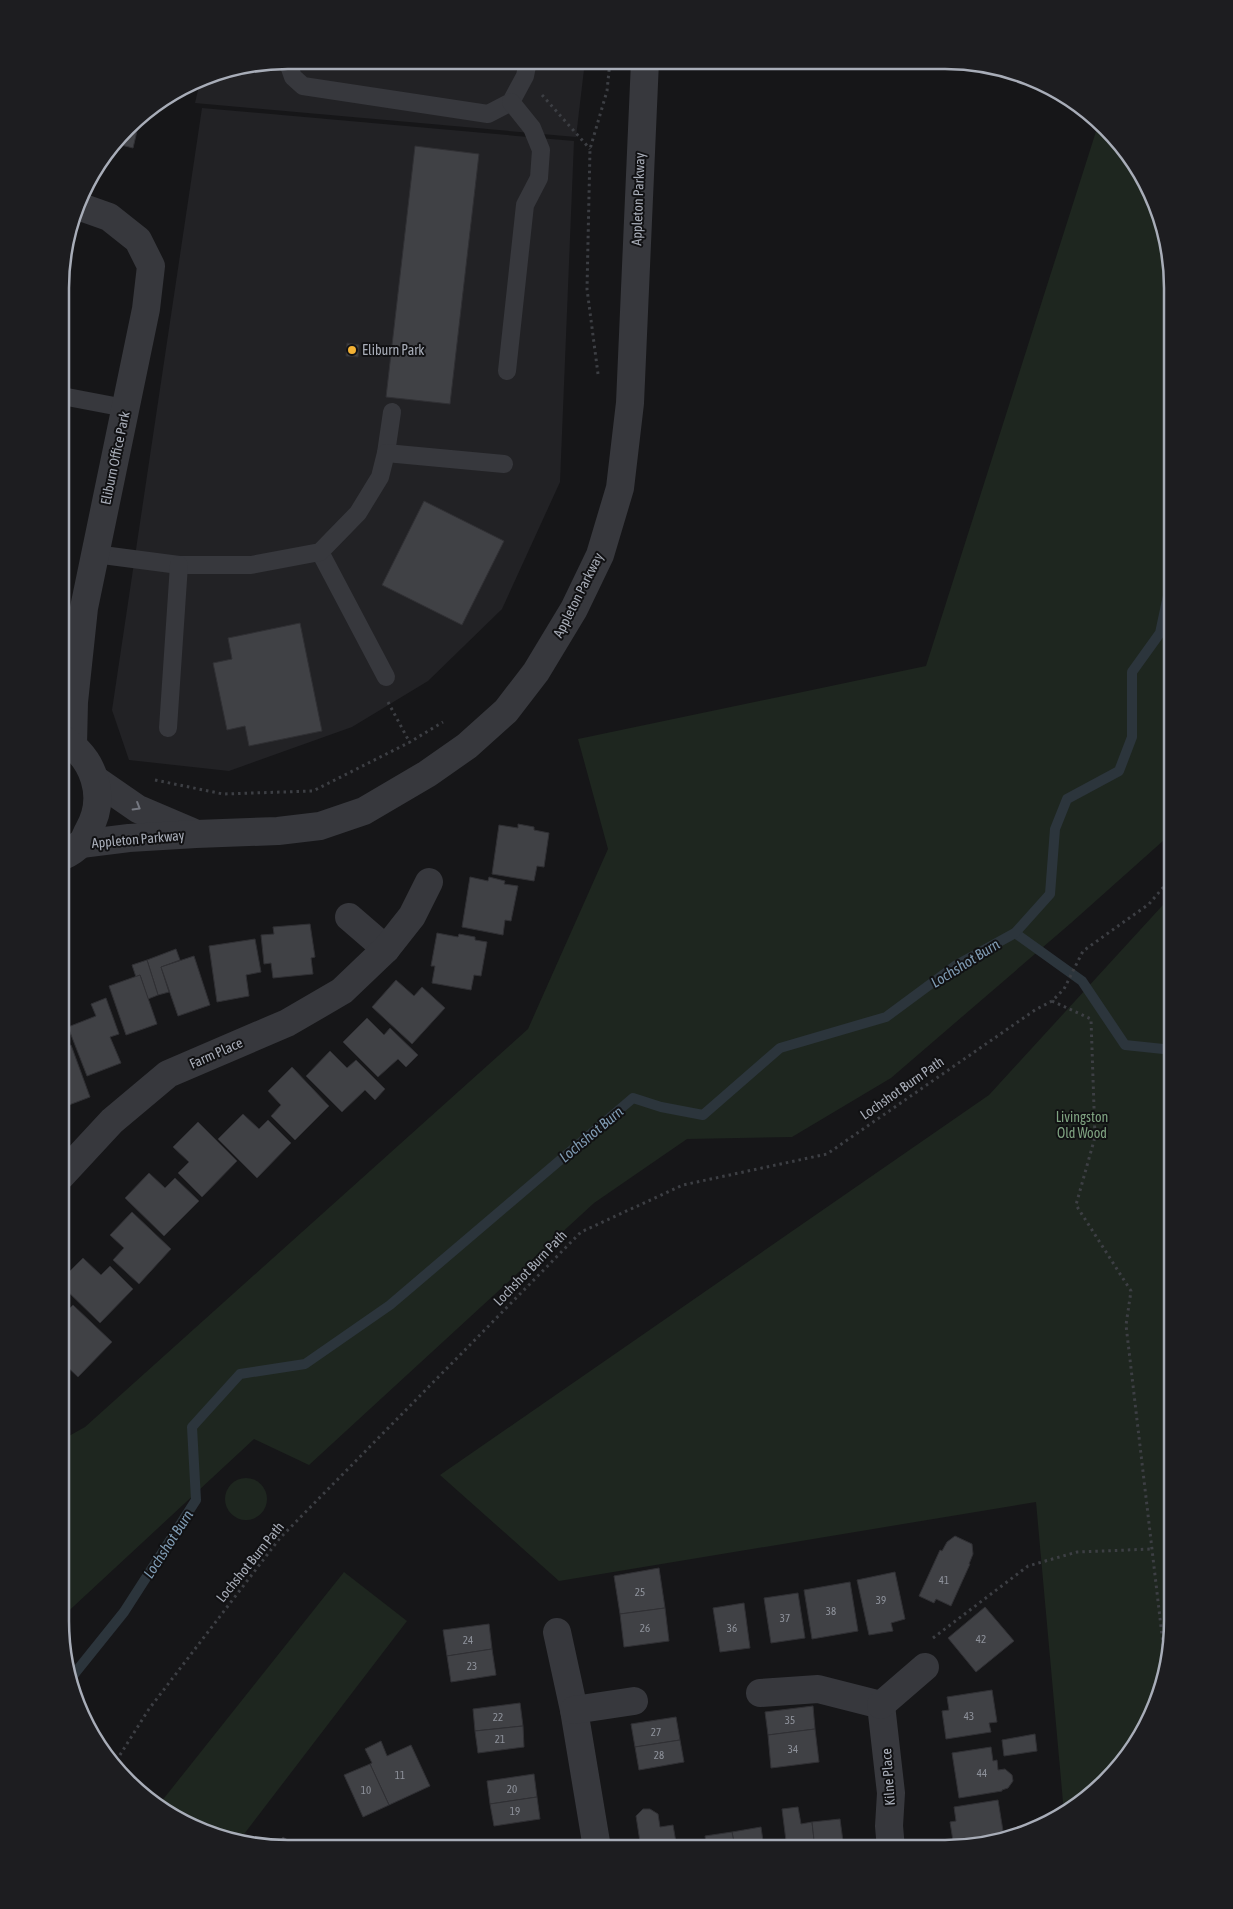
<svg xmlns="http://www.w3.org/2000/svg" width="1233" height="1909" viewBox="0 0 1233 1909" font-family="'Asap Condensed',sans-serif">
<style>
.built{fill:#222225}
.green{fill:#1e261f}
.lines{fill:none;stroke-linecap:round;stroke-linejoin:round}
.stream{stroke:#2c353c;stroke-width:10}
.building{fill:#404145;stroke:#303034}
.path{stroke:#3d3f44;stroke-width:3;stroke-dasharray:2.5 4;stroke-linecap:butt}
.service{stroke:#37383d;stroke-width:18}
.minor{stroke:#37383d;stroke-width:28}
.tertiary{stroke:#37383d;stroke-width:28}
.oneway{stroke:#757881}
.poi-dot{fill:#f2b134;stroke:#111113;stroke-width:2}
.labels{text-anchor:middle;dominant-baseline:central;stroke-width:4;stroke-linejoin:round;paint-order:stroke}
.number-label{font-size:11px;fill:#8e929b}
.street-label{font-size:14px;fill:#a8adb8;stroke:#111113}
.poi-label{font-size:14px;fill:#a8adb8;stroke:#111113;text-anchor:start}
.park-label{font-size:14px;fill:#7fa381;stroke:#111113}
.water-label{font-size:15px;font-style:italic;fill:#7f9bb3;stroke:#111113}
.rim{fill:none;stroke:#a8adb8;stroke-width:2.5}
</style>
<rect width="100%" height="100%" fill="#161618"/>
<g class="built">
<polygon points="288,60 585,61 576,137 195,103 201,77"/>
<polygon points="202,108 574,141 560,482 502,609 428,681 352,727 229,771 129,760 112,710"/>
</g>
<g class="green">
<polygon points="1099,122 1126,149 1156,200 1173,288 1173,832 1071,923 891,1078 792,1137 687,1139 594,1203 309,1465 254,1439 60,1619 60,1441 85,1427 528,1029 608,849 578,739 926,666"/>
<polygon points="1173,894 1172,1636 1161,1695 1126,1760 1084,1802 1064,1813 1036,1502 559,1581 440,1475 989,1095"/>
<circle cx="246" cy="1499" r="21"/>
<polygon points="344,1572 407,1621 238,1842 201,1832 157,1807"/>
</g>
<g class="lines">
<g class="stream">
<polyline points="1173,564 1170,492 1173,443"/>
<polyline points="1015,933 1082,981 1125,1045 1173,1050"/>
<polyline points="71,1678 124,1612 196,1500 192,1427 240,1374 305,1364 390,1305 633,1098 661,1107 703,1115 780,1048 886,1017 955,966 1015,933 1050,894 1055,829 1067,799 1119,771 1132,737 1132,672 1160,633 1173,572"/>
</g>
</g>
<g class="building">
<polygon points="449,60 495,61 493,69"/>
<polygon points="141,114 133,148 117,144 137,117"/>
<polygon points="415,146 479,154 450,404 386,397"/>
<polygon points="347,343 359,345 358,357 346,356"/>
<polygon points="424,501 504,541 462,625 382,585"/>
<polygon points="300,623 322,731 249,746 245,726 227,730 213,663 232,659 228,638"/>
<polygon points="518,824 534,827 534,830 549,833 544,867 537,866 534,881 492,874 499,825 518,828"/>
<polygon points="470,877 488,881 489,877 505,881 504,884 518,886 511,921 505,920 503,935 462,927"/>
<polygon points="310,924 315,957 311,958 313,974 273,978 271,963 264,964 261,935 274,934 273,927"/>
<polygon points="437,933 458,937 459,934 475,937 475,940 487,942 481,976 474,975 471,990 432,983 435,966 431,966"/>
<polygon points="255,939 261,972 246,975 249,996 217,1002 209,946"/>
<polygon points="176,949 180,960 161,967 169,992 158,995 147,960"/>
<polygon points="194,956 210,1005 178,1016 161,967"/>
<polygon points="147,960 158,995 148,999 140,975 136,977 132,965"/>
<polygon points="140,975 157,1024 126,1035 109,986"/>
<polygon points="396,980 414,996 422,987 445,1008 412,1044 372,1007"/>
<polygon points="106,998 119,1034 110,1037 121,1063 87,1076 68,1027 96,1016 91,1004"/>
<polygon points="367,1018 384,1035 390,1028 418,1055 406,1067 398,1059 378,1077 343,1042"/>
<polygon points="71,1045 90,1097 61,1108 61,1049"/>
<polygon points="330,1051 347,1068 356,1060 385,1089 375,1100 365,1090 342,1112 306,1076"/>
<polygon points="292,1067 329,1106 295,1140 271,1116 281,1105 268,1091"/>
<polygon points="243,1114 259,1129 268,1120 291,1143 257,1178 218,1139"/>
<polygon points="198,1122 237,1161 202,1197 178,1173 189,1162 173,1147"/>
<polygon points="149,1173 165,1188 175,1178 199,1201 164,1236 125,1198"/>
<polygon points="132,1212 171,1249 139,1284 113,1260 124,1248 110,1235"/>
<polygon points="83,1258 101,1275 110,1266 133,1289 100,1323 60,1284 60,1281"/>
<polygon points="73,1305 112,1342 78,1377 60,1360 60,1347 63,1344 60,1341 60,1318"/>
<polygon points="955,1536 972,1544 973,1554 969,1564 970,1564 951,1606 936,1599 934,1603 919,1596 940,1550 942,1551 947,1542"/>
<polygon points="659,1568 665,1608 620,1614 614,1576"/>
<polygon points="895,1572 905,1619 891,1623 893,1631 869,1635 857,1580"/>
<polygon points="850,1582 858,1631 812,1639 804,1590"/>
<polygon points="798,1593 805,1638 771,1643 764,1598"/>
<polygon points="744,1603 750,1648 720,1652 713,1608"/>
<polygon points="985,1607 1014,1641 976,1672 948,1638"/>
<polygon points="665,1608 669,1641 624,1647 620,1614"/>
<polygon points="489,1624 492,1649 447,1656 443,1630"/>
<polygon points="492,1649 496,1675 451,1682 447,1656"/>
<polygon points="992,1690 997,1722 989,1723 991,1732 946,1739 942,1711 949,1710 947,1697"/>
<polygon points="520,1703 523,1726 475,1731 473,1709"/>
<polygon points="813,1706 815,1729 768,1735 765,1712"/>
<polygon points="676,1717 680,1740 635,1747 631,1724"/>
<polygon points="523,1726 524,1747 478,1753 475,1731"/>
<polygon points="815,1729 819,1762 771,1768 768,1735"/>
<polygon points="1035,1734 1037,1751 1004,1756 1002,1740"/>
<polygon points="680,1740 684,1762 639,1770 635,1747"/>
<polygon points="381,1741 387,1756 411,1745 430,1786 389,1805 370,1764 372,1763 365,1749"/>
<polygon points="991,1747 993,1761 997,1760 998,1770 1005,1769 1012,1775 1013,1781 1008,1788 1002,1790 1002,1791 959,1798 952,1753"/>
<polygon points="370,1764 389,1805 363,1817 344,1775"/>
<polygon points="534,1774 537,1797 490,1804 487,1781"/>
<polygon points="537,1797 540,1819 494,1826 490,1804"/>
<polygon points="998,1800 1004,1837 954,1847 950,1822 956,1821 954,1807"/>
<polygon points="798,1807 801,1824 812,1822 815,1849 787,1849 782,1809"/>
<polygon points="643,1809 650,1809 658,1814 660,1827 673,1825 677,1848 641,1848 636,1816"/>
<polygon points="840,1819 844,1849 815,1849 812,1822"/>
<polygon points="761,1827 764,1848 735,1848 732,1832"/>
<polygon points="732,1832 735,1848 707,1848 705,1836"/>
<polygon points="283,1837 297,1847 276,1847"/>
</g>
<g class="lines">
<g class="path">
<polyline points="542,95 590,149"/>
<polyline points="598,374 587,289 590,149 607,91 610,61"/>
<polyline points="388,702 410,743"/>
<polyline points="155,780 223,794 313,791 410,742 443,722"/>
<polyline points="1052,1001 1091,1019 1095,1137 1076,1205 1131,1291 1126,1325 1166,1670"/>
<polyline points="933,1638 1028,1566 1077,1552 1152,1549"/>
<polyline points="113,1766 149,1709 280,1538 581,1232 683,1185 827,1154 1035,1010 1052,1001 1064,989 1083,951 1149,904 1173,876"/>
</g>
<g class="service">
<polyline points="287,60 293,77 303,86 488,114 511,102 525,76 528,61"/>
<polyline points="507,371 525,205 539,178 541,150 532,128 511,102"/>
<polyline points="62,396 125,408"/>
<polyline points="386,453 392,412"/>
<polyline points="320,552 386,677"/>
<polyline points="95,554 179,565 251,565 320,552 358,513 380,477 386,453 504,464"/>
<polyline points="168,728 179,565"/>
</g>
<g class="minor">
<polyline points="73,745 74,702 84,608 146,309 151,266 138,240 109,217 78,206"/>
<polyline points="349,917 386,949"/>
<polyline points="61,1176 112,1121 168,1074 287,1023 342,991 386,949 412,916 429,882"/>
<polyline points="557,1632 574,1710 597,1848"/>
<polyline points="760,1693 818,1689 881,1705 891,1793 889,1826 891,1849"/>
<polyline points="881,1705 925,1667"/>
<polyline points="574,1710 634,1701"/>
</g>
<g class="tertiary">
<polyline points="96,780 138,809 192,832"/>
<polyline points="81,844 129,838 196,834 278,831 320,826 364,811 427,774 467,746 506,711 536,672 574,609 600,555 620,488 630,403 645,61"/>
<path d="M61,857C68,854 75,850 80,844C84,841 86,835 88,831C108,797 94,757 61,738"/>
</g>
</g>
<defs><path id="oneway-chevron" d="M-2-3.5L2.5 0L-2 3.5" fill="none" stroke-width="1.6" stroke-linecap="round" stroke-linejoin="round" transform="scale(1.25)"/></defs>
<use class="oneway" href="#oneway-chevron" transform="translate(137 807) rotate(31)"/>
<circle class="poi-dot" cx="352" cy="350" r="5"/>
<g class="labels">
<g class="number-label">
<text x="944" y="1580">41</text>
<text x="640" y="1592">25</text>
<text x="881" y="1600">39</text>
<text x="831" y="1611">38</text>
<text x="785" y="1618">37</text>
<text x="645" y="1628">26</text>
<text x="732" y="1628">36</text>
<text x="981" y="1639">42</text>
<text x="468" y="1640">24</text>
<text x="472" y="1666">23</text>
<text x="969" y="1716">43</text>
<text x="498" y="1717">22</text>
<text x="790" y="1720">35</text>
<text x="656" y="1732">27</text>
<text x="500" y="1739">21</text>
<text x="793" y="1749">34</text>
<text x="659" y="1755">28</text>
<text x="982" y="1773">44</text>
<text x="400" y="1775">11</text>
<text x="512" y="1789">20</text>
<text x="366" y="1790">10</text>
<text x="515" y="1811">19</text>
</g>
<g class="street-label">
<text transform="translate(638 199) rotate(-88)">Appleton Parkway</text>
<text transform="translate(115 458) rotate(-78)">Eliburn Office Park</text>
<text transform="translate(578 595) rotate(-63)">Appleton Parkway</text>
<text transform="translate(138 839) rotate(-5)">Appleton Parkway</text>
<text transform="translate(216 1053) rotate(-24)">Farm Place</text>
<text transform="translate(902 1088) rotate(-35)">Lochshot Burn Path</text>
<text transform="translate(530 1268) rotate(-46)">Lochshot Burn Path</text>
<text transform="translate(250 1562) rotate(-51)">Lochshot Burn Path</text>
<text transform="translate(888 1777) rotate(-94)">Kilne Place</text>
</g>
<g class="poi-label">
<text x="362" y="350">Eliburn Park</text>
</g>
<g class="park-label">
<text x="1082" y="1117">Livingston<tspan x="1082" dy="16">Old Wood</tspan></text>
</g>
<g class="water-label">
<text transform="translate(965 963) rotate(-32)">Lochshot Burn</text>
<text transform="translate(591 1134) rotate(-40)">Lochshot Burn</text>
<text transform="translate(168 1544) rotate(-57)">Lochshot Burn</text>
</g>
</g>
<path d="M0 0H1233V1909H0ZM288 69H945A219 219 0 0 1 1164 288V1621A219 219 0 0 1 945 1840H288A219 219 0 0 1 69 1621V288A219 219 0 0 1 288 69Z" fill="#1d1d20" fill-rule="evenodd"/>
<path class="rim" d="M288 69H945A219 219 0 0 1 1164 288V1621A219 219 0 0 1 945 1840H288A219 219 0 0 1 69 1621V288A219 219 0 0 1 288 69Z"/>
</svg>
